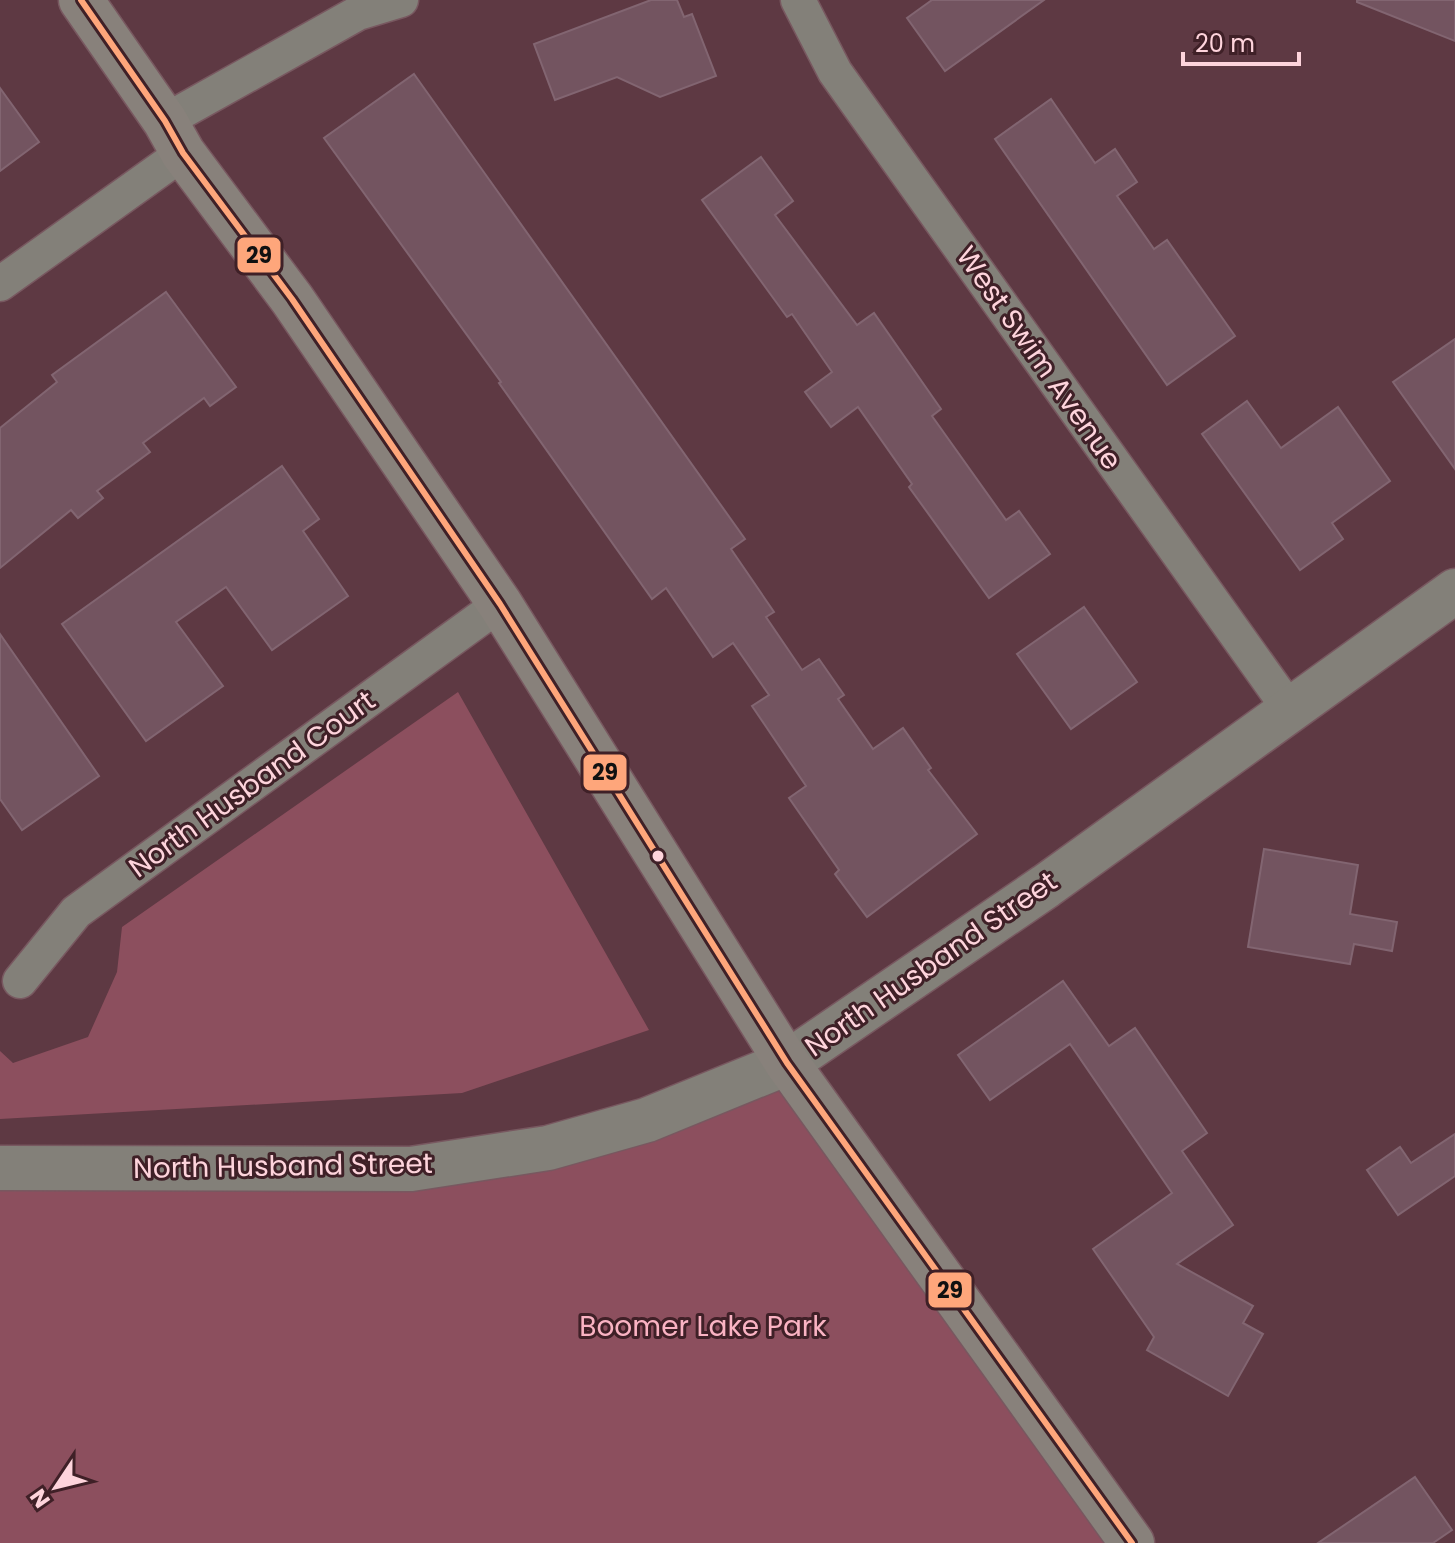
<svg xmlns="http://www.w3.org/2000/svg" width="1455" height="1543" viewBox="0 0 1455 1543" font-family="Poppins,sans-serif">
<style>
.green{fill:#8c4f5e}
.building{fill:#735460;stroke:#826571;stroke-width:2}
.lines{fill:none;stroke-linecap:round;stroke-linejoin:round}
.minor-casing{stroke:#785860;stroke-width:37}
.tertiary-casing{stroke:#785860;stroke-width:47}
.secondary-casing{stroke:#785860;stroke-width:47}
.minor{stroke:#838079;stroke-width:34}
.tertiary{stroke:#838079;stroke-width:44}
.secondary{stroke:#88817b;stroke-width:44}
.bus-1-casing{stroke:#3f2027;stroke-width:12}
.bus-1{stroke:#fea67b;stroke-width:6}
.bus-dot{fill:#fed4dc;stroke:#3f2027;stroke-width:3}
.labels{text-anchor:middle;dominant-baseline:central;stroke-width:6;stroke-linejoin:round;paint-order:stroke}
.street-label{font-size:28px;fill:#fed4dc;stroke:#3f2027}
.park-label{font-size:28px;fill:#fab3c3;stroke:#3f2027}
.line-badge{stroke:#3f2027;stroke-width:3}
.pale-badge-label{font-size:22px;text-anchor:middle;font-weight:bold;fill:#111}
</style>
<rect width="100%" height="100%" fill="#5e3943"/>
<g class="green">
<polygon points="458,692 649,1030 462,1093 0,1119 0,1051 13,1063 88,1037 117,972 122,927"/>
<polygon points="785,1068 1123,1543 0,1543 0,1169 411,1172"/>
</g>
<g class="building">
<polygon points="651,0 677,0 684,17 692,14 716,76 660,97 617,77 555,100 534,44"/>
<polygon points="932,0 1044,0 945,71 907,18"/>
<polygon points="1357,0 1455,0 1455,41 1357,2"/>
<polygon points="414,74 745,539 731,549 774,612 766,617 802,670 819,659 844,695 838,699 873,749 903,728 931,768 928,770 977,834 867,917 835,874 839,870 789,798 806,786 752,706 769,695 733,643 713,657 666,588 652,599 499,383 501,382 324,138"/>
<polygon points="0,88 39,142 0,171"/>
<polygon points="1051,99 1095,163 1115,149 1137,182 1117,196 1154,249 1167,240 1235,336 1167,385 995,139"/>
<polygon points="761,157 793,201 775,215 857,325 874,313 941,409 932,416 1006,520 1019,511 1050,554 989,598 909,487 912,484 858,407 831,427 805,392 832,372 792,314 787,317 702,200"/>
<polygon points="166,292 236,387 210,406 204,398 143,443 150,452 97,491 103,498 78,518 71,510 0,568 0,428 57,382 52,375"/>
<polygon points="1455,339 1455,469 1393,382"/>
<polygon points="1247,401 1281,448 1338,407 1390,481 1332,523 1343,539 1300,570 1202,434"/>
<polygon points="282,466 319,519 303,531 348,596 272,650 226,587 176,622 223,686 146,741 62,624"/>
<polygon points="1084,607 1137,682 1071,729 1017,654"/>
<polygon points="0,634 99,776 22,830 0,799"/>
<polygon points="1264,849 1358,865 1350,914 1397,922 1392,951 1354,944 1350,964 1248,947"/>
<polygon points="1063,981 1109,1046 1135,1028 1207,1133 1182,1151 1233,1225 1177,1264 1253,1306 1243,1323 1263,1334 1228,1396 1147,1350 1154,1337 1093,1249 1172,1193 1070,1044 990,1100 958,1055"/>
<polygon points="1455,1134 1455,1176 1398,1215 1367,1170 1400,1147 1411,1163"/>
<polygon points="1415,1477 1452,1530 1433,1543 1318,1543"/>
</g>
<g class="lines">
<g class="minor-casing">
<g id="minor">
<polyline points="798,0 835,72 1290,710"/>
<polyline points="165,121 358,13 401,0"/>
<polyline points="0,284 183,153"/>
<polyline points="20,981 76,912 500,604"/>
</g>
</g>
<g class="tertiary-casing">
<polyline id="tertiary" points="0,1168 411,1169 548,1148 647,1120 787,1063 1046,886 1455,591"/>
</g>
<g class="secondary-casing">
<polyline id="secondary" points="81,0 165,121 183,153 292,299 500,604 787,1063 1132,1543"/>
</g>
<use href="#minor" class="minor"/>
<use href="#tertiary" class="tertiary"/>
<use href="#secondary" class="secondary"/>
<g class="bus-1-casing">
<polyline id="bus-1" points="81,0 165,121 183,153 292,299 500,604 787,1063 1132,1543"/>
</g>
<use href="#bus-1" class="bus-1"/>
</g>
<circle class="bus-dot" cx="658" cy="856" r="7"/>
<g class="labels">
<g class="street-label">
<text transform="translate(1039 358) rotate(55)">West Swim Avenue</text>
<text transform="translate(252 784) rotate(-36)">North Husband Court</text>
<text transform="translate(931 964) rotate(-35)">North Husband Street</text>
<text transform="translate(283 1166) rotate(-1)">North Husband Street</text>
</g>
<g class="park-label">
<text x="703" y="1326">Boomer Lake Park</text>
</g>
</g>
<g class="line-badge">
<rect x="236" y="236" width="46" height="38" rx="8" fill="#fea67b"/>
<rect x="582" y="753" width="46" height="39" rx="8" fill="#fea67b"/>
<rect x="927" y="1271" width="46" height="38" rx="8" fill="#fea67b"/>
</g>
<g class="pale-badge-label">
<text x="259" y="263">29</text>
<text x="605" y="780">29</text>
<text x="950" y="1298">29</text>
</g>
<g transform="translate(56 1487) rotate(235)" stroke="#3f2027" stroke-width="6" paint-order="stroke">
<path d="M0-6L14 30L0 20L-14 30Z" fill="#fed4dc"/>
<text y="-12" font-size="22" font-weight="bold" text-anchor="middle" fill="#fed4dc">N</text>
</g>
<path d="M1183 52v12h116v-12" fill="none" stroke="#fed4dc" stroke-width="4"/>
<text x="1195" y="52" font-size="24" fill="#fed4dc" stroke="#3f2027" stroke-width="6" paint-order="stroke">20 m</text>
</svg>
